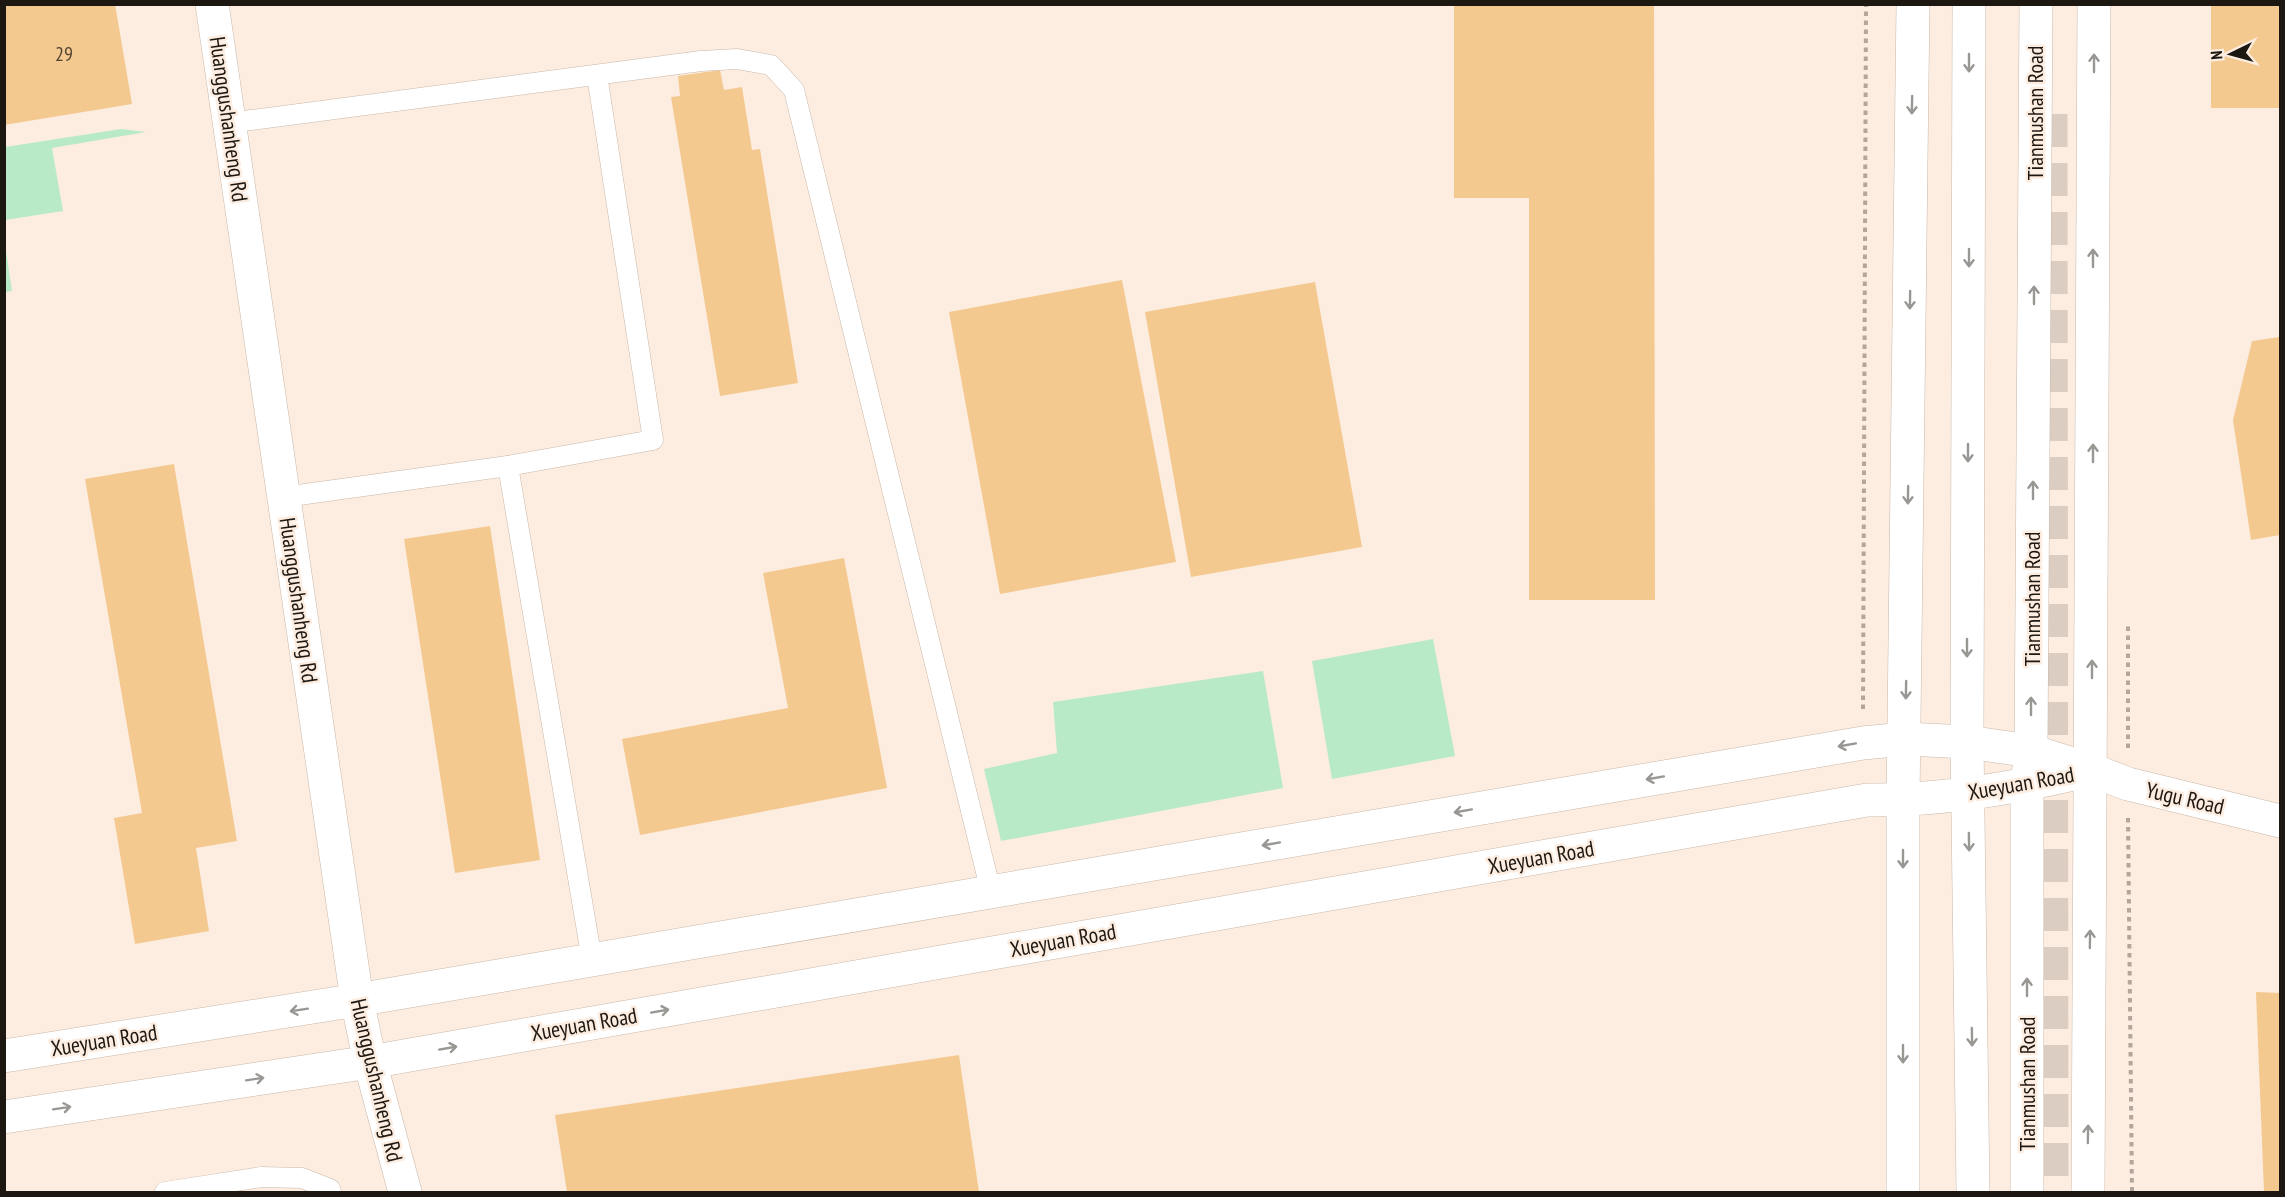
<svg xmlns="http://www.w3.org/2000/svg" width="2285" height="1197" viewBox="0 0 2285 1197" font-family="'PT Sans Narrow',sans-serif">
<style>
.green{fill:#b9eac7}
.building{fill:#f3c990}
.lines{fill:none;stroke-linecap:round;stroke-linejoin:round}
.trunk-tunnel{stroke:#dbcdc2;stroke-width:33;stroke-dasharray:33 16;stroke-linecap:butt}
.service-casing{stroke:#c9b7a8;stroke-width:21}
.tertiary-casing{stroke:#c9b7a8;stroke-width:34}
.secondary-casing{stroke:#c9b7a8;stroke-width:34}
.primary-casing{stroke:#c9b7a8;stroke-width:34}
.path{stroke:#b2a59b;stroke-width:4;stroke-dasharray:4.5 4.5;stroke-linecap:butt}
.service{stroke:#fff;stroke-width:20}
.tertiary{stroke:#fff;stroke-width:33}
.secondary{stroke:#fff;stroke-width:33}
.primary{stroke:#fff;stroke-width:33}
.oneway{stroke:#999794}
.labels{text-anchor:middle;dominant-baseline:central;stroke-width:5;stroke-linejoin:round;paint-order:stroke}
.number-label{font-size:20px;fill:#524431}
.street-label{font-size:22px;fill:#1d1711;stroke:#fdede1}
</style>
<rect width="100%" height="100%" fill="#fdede1"/>
<g class="green">
<polygon points="121,129 146,132 52,148 63,211 5,220 5,147"/>
<polygon points="5,244 12,291 5,292 4,292"/>
<polygon points="1433,639 1455,756 1332,779 1312,661"/>
<polygon points="1263,671 1283,788 1001,841 984,769 1057,753 1053,702"/>
</g>
<g class="building">
<polygon points="4,4 115,4 132,104 4,125"/>
<polygon points="1454,4 1654,4 1655,600 1529,600 1529,198 1454,198"/>
<rect x="2211" y="4" width="69" height="104"/>
<polygon points="720,70 724,90 742,87 752,150 760,149 798,383 720,396 671,97 680,96 678,76"/>
<polygon points="1122,280 1176,562 1000,594 949,312"/>
<polygon points="1315,282 1362,547 1191,577 1145,312"/>
<polygon points="2280,337 2280,535 2251,540 2233,420 2252,341"/>
<polygon points="174,464 237,841 196,848 209,931 135,944 114,818 142,813 85,479"/>
<polygon points="490,526 540,860 455,873 404,539"/>
<polygon points="844,558 887,788 640,835 622,739 788,708 763,573"/>
<polygon points="2256,992 2280,993 2280,1192 2264,1192"/>
<polygon points="959,1055 979,1192 567,1192 555,1115"/>
</g>
<g class="lines">
<polyline class="trunk-tunnel" points="2051,114 2052,1192"/>
<g class="service-casing">
<g id="service">
<polyline points="229,123 701,61 737,59 771,65 794,90 991,892"/>
<polyline points="508,466 592,960"/>
<polyline points="284,497 508,466 653,440 597,75"/>
<polyline points="165,1192 261,1177 302,1178 330,1189 331,1192"/>
</g>
</g>
<g class="tertiary-casing">
<polyline id="tertiary" points="212,4 357,1000 370,1062 405,1192"/>
</g>
<g class="secondary-casing">
<g id="secondary">
<polyline points="4,1056 357,1000 1863,743 1905,739 1967,742 2031,751 2092,770 2128,784 2280,821"/>
<path d="M4,1117L370,1062L1867,800C1942,801 2017,788 2090,770"/>
<polyline points="1903,1192 1903,801 1913,4"/>
<polyline points="2088,1192 2094,4"/>
</g>
</g>
<g class="primary-casing">
<g id="primary">
<polyline points="1969,4 1967,742 1973,1192"/>
<polyline points="2027,1192 2027,785 2031,751 2036,4"/>
</g>
</g>
<g class="path">
<polyline points="1863,709 1866,4"/>
<polyline points="2128,748 2128,623"/>
<polyline points="2128,818 2132,1192"/>
</g>
<use href="#service" class="service"/>
<use href="#tertiary" class="tertiary"/>
<use href="#secondary" class="secondary"/>
<use href="#primary" class="primary"/>
</g>
<defs><path id="oneway-shaft" d="M-6 0H5M1.5-3L5.5 0L1.5 3" fill="none" stroke-width="1.6" stroke-linecap="round" stroke-linejoin="round" transform="scale(1.5)"/></defs>
<g class="oneway">
<use href="#oneway-shaft" transform="translate(1969 63) rotate(90)"/>
<use href="#oneway-shaft" transform="translate(2094 63) rotate(-90)"/>
<use href="#oneway-shaft" transform="translate(1912 105) rotate(91)"/>
<use href="#oneway-shaft" transform="translate(1969 258) rotate(90)"/>
<use href="#oneway-shaft" transform="translate(2093 258) rotate(-90)"/>
<use href="#oneway-shaft" transform="translate(2034 295) rotate(-90)"/>
<use href="#oneway-shaft" transform="translate(1910 300) rotate(91)"/>
<use href="#oneway-shaft" transform="translate(1968 453) rotate(90)"/>
<use href="#oneway-shaft" transform="translate(2093 453) rotate(-90)"/>
<use href="#oneway-shaft" transform="translate(2033 490) rotate(-90)"/>
<use href="#oneway-shaft" transform="translate(1908 495) rotate(91)"/>
<use href="#oneway-shaft" transform="translate(1967 648) rotate(90)"/>
<use href="#oneway-shaft" transform="translate(2092 669) rotate(-90)"/>
<use href="#oneway-shaft" transform="translate(1906 690) rotate(91)"/>
<use href="#oneway-shaft" transform="translate(2031 706) rotate(-90)"/>
<use href="#oneway-shaft" transform="translate(1847 745) rotate(170)"/>
<use href="#oneway-shaft" transform="translate(1655 778) rotate(170)"/>
<use href="#oneway-shaft" transform="translate(1463 811) rotate(170)"/>
<use href="#oneway-shaft" transform="translate(1969 842) rotate(89)"/>
<use href="#oneway-shaft" transform="translate(1271 844) rotate(170)"/>
<use href="#oneway-shaft" transform="translate(1903 859) rotate(90)"/>
<use href="#oneway-shaft" transform="translate(2090 939) rotate(-89)"/>
<use href="#oneway-shaft" transform="translate(2027 987) rotate(-90)"/>
<use href="#oneway-shaft" transform="translate(299 1010) rotate(171)"/>
<use href="#oneway-shaft" transform="translate(660 1011) rotate(-10)"/>
<use href="#oneway-shaft" transform="translate(1972 1037) rotate(89)"/>
<use href="#oneway-shaft" transform="translate(448 1048) rotate(-10)"/>
<use href="#oneway-shaft" transform="translate(1903 1054) rotate(90)"/>
<use href="#oneway-shaft" transform="translate(255 1079) rotate(-9)"/>
<use href="#oneway-shaft" transform="translate(62 1108) rotate(-9)"/>
<use href="#oneway-shaft" transform="translate(2088 1134) rotate(-89)"/>
</g>
<g class="labels">
<g class="number-label">
<text x="64" y="54">29</text>
</g>
<g class="street-label">
<text transform="translate(2035 113) rotate(-90)">Tianmushan Road</text>
<text transform="translate(229 119) rotate(82)">Huanggushanheng Rd</text>
<text transform="translate(2032 599) rotate(-90)">Tianmushan Road</text>
<text transform="translate(299 600) rotate(82)">Huanggushanheng Rd</text>
<text transform="translate(2021 783) rotate(-10)">Xueyuan Road</text>
<text transform="translate(2185 798) rotate(13)">Yugu Road</text>
<text transform="translate(1541 857) rotate(-10)">Xueyuan Road</text>
<text transform="translate(1063 940) rotate(-10)">Xueyuan Road</text>
<text transform="translate(584 1024) rotate(-10)">Xueyuan Road</text>
<text transform="translate(104 1040) rotate(-9)">Xueyuan Road</text>
<text transform="translate(377 1080) rotate(77)">Huanggushanheng Rd</text>
<text transform="translate(2027 1084) rotate(-90)">Tianmushan Road</text>
</g>
</g>
<rect width="2285" height="1197" fill="none" stroke="#1d1711" stroke-width="12"/>
<g transform="translate(2231 54) rotate(265)" stroke="#fdede1" stroke-width="4.5" paint-order="stroke">
<path d="M0-4.5L10 22L0 15L-10 22Z" fill="#1d1711"/>
<text y="-9" font-size="16" font-weight="bold" text-anchor="middle" fill="#1d1711">N</text>
</g>
</svg>
